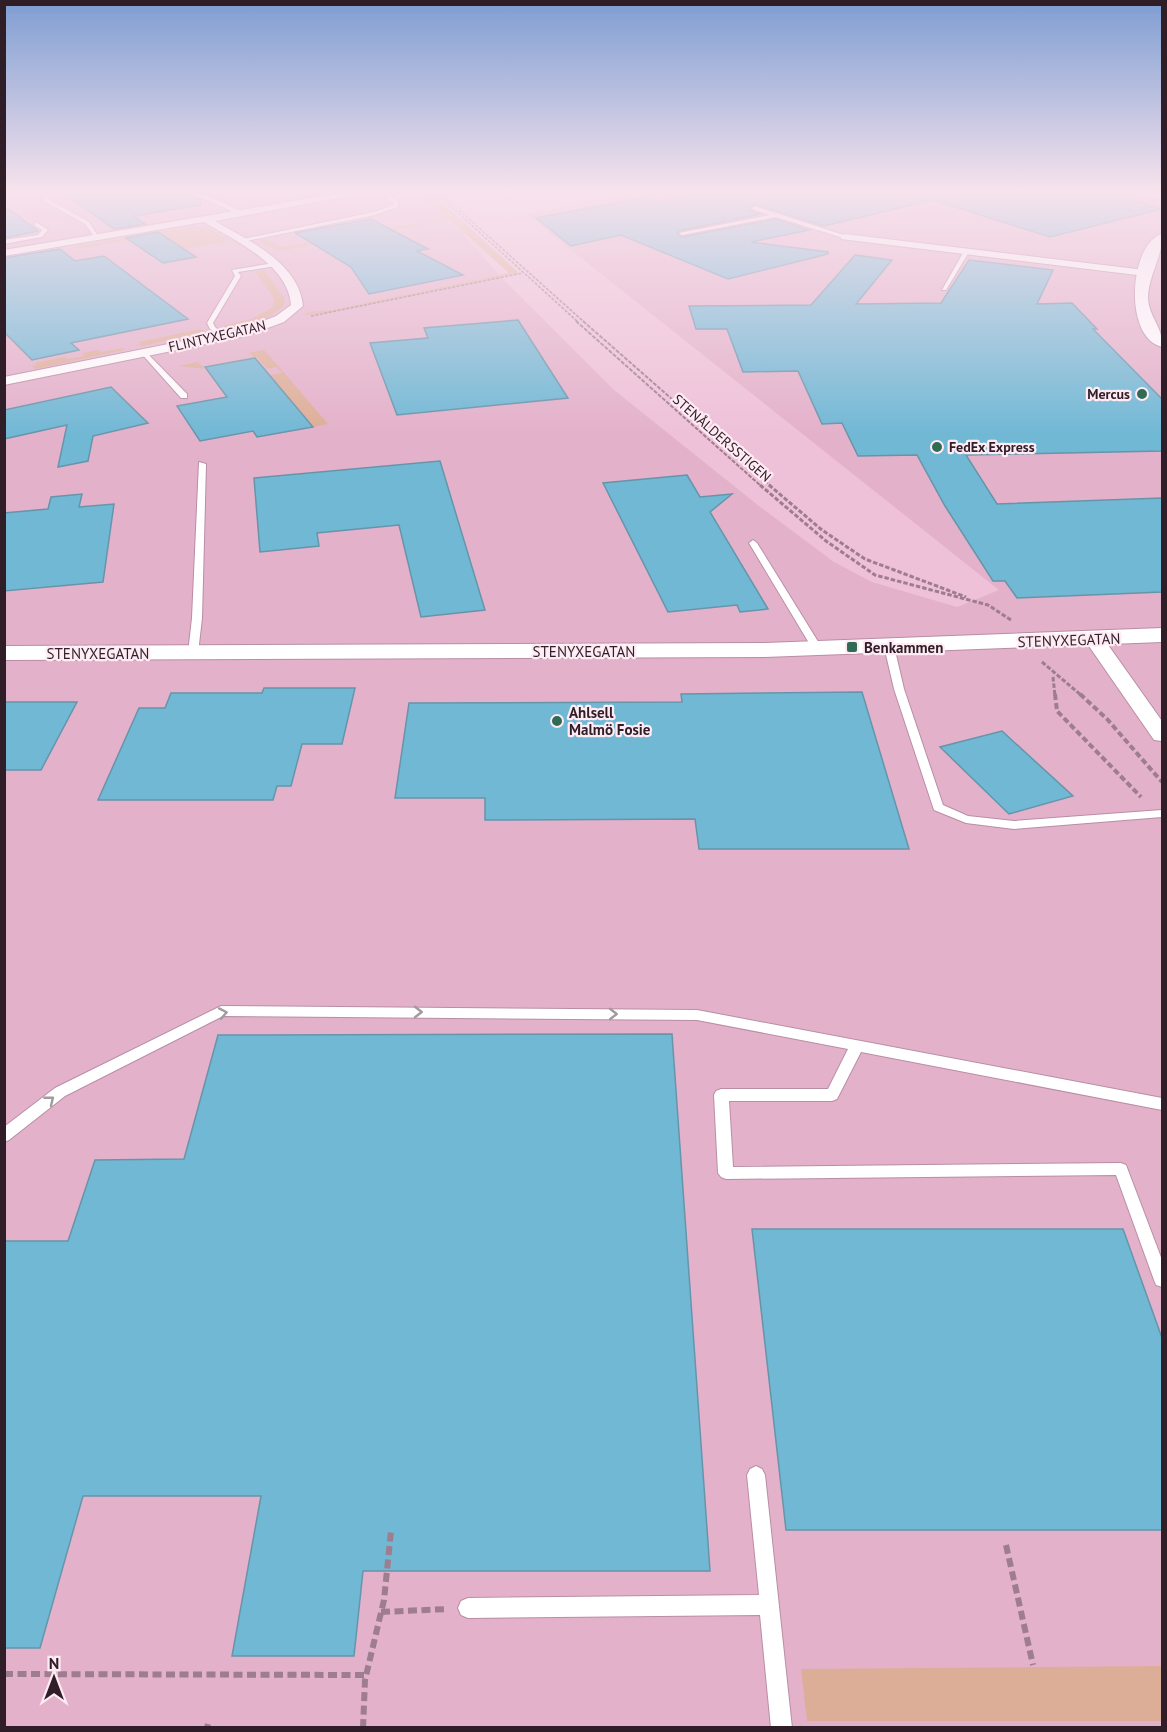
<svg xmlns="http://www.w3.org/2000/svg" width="1167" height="1732" viewBox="0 0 1167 1732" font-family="'PT Sans',sans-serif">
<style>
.built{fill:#e3b1ca}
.green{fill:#ddae97}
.building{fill:#71b8d5;stroke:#6695aa;stroke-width:1.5}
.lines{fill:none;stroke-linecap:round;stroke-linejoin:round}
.service-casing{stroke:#b98ea4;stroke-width:2}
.minor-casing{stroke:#b98ea4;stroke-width:2}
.tertiary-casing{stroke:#b98ea4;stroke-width:2}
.path-far4{stroke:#9e7d8e;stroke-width:1.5;stroke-dasharray:3 1.5;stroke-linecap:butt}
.path-far3{stroke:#9e7d8e;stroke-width:2;stroke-dasharray:4 1.5;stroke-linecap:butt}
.path-far2{stroke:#9e7d8e;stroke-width:3;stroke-dasharray:4.5 2;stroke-linecap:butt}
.path-far1{stroke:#9e7d8e;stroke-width:4;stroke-dasharray:6 3;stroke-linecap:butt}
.path{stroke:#9e7d8e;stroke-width:6;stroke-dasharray:9 4.5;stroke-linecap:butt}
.service{fill:#fff;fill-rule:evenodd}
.minor{fill:#fff;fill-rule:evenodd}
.tertiary{fill:#fff;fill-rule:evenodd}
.oneway{stroke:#a19a9e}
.poi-dot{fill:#306b55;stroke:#feebf4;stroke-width:2}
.labels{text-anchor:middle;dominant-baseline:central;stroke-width:4.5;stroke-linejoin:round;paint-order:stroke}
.far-street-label{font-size:14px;fill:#2f1e27;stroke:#feebf4}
.far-poi-label{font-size:14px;font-weight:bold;fill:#2f1e27;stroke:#feebf4;text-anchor:end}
.street-label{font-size:15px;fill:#2f1e27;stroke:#feebf4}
.poi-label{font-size:15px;font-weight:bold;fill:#2f1e27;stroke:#feebf4;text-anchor:start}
</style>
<rect width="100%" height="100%" fill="#eec1d8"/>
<polygon class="built" points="5,192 420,192 451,220 499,275 614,390 759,506 834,562 872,582 957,607 999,590 527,215 644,192 1162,192 1162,1727 5,1728"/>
<g class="green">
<polygon points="420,192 431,192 519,273 327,313 304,315 307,312 332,310 509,273 450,220 279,251 259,241 266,239 283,247 447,218"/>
<polygon points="190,227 208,228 231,241 184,249 161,235 77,249 73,247"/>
<polygon points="264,270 285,299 284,306 269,317 227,329 222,326 252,319 273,307 274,299 256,272"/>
<polygon points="200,329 206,331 143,346 136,345 141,344 139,342"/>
<polygon points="124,348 124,350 35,369 32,366 37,365 35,363 64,357 67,359 84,356 82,353 98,350 101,352"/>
<polygon points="264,350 267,353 328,424 313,427 270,375 282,373 277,367 267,369 257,357 202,366 204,369 180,366 197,362 202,366 253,357 250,352"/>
<polygon points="1162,1666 1162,1721 807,1721 801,1669"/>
</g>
<g class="building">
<polygon points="62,192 184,192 200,200 201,205 134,216 145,224 114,229"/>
<polygon points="706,192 1124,192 1124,197 1162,209 1050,237 933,200 824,226 753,204 750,210 761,214 679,231 677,233 682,237 776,219 809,230 751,242 828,252 828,254 728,279 621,235 571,246 536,218 646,197 657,202"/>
<polygon points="9,209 38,231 4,238 4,211"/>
<polygon points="371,219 428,249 417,251 463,275 369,294 351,267 295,233"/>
<polygon points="158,232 196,257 163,263 126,238"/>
<polygon points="60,249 75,261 104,256 188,319 71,343 79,350 32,360 4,332 4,258"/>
<polygon points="855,255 892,260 856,304 941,303 969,260 1053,270 1037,304 1072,303 1097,329 1093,329 1162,399 1162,451 966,455 997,504 1162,498 1162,592 1017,598 1005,581 993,581 945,506 917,455 858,456 842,423 822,424 798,371 743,372 727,329 696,329 689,306 811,305"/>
<polygon points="518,320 568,398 397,415 370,343 428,338 424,328"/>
<polygon points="255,358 313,427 257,437 253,431 200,441 177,406 227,397 205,367"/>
<polygon points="111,387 148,423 93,436 88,461 58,467 67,425 4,439 4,410"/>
<polygon points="440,461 485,610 421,617 399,525 317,533 319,546 260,552 254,478"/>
<polygon points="687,475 700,497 732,494 710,512 768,609 740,612 737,605 668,612 603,483"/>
<polygon points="82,494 79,507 114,504 103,582 4,591 4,513 48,509 51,497"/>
<polygon points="264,688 355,688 342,744 302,744 291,786 277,786 273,800 98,800 139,708 165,708 171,693 262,693"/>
<polygon points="862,692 909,849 699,849 695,819 485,820 485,798 395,798 409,703 682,702 681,694"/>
<polygon points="4,702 77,702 41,770 4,770"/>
<polygon points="1002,731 1073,796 1009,814 940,747"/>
<polygon points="672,1034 710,1571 363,1571 354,1656 232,1656 261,1496 83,1496 40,1648 4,1648 4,1241 68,1241 95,1160 184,1159 218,1035"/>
<polygon points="752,1229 1123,1229 1162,1338 1162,1530 786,1530"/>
</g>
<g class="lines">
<g class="service-casing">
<g id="service">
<polygon points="48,192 54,192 47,197 48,199 89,222 100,239 96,239 85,224 44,201 42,196"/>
<path d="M186,192C205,192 228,204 244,214L239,215L217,204Z"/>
<polygon points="380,192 386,192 398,201 398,207 375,215 241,242 238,240 374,212 393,205 393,203"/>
<polygon points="4,205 7,206 7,208 4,209"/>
<polygon points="754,206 847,236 848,237 843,238 776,217 682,235 679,233 770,215 752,209"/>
<polygon points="36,222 48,230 42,237 4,244 4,240 38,235 42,230 34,225"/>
<polygon points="964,251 969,252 946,290 942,290"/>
<polygon points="274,263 276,266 238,272 241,276 213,323 215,327 226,336 221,337 210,329 207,323 235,276 232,270"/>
<polygon points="141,351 145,351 187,394 187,398 181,398 141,353"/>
<polygon points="199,462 206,464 202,618 198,653 193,656 188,653 192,618"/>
<polygon points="753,540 757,543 822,648 820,650 814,650 812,648 749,543"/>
<polygon points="889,643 894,646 904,689 943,805 968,816 1014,821 1162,810 1162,817 1014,829 966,823 934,810 894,689 884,646"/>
<polygon points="221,1006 697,1010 1162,1098 1162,1110 861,1052 837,1099 832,1101 729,1101 733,1167 1121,1163 1126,1165 1162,1260 1162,1287 1156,1285 1154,1280 1116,1175 726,1179 721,1177 718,1173 714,1095 716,1091 721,1089 828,1089 848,1049 697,1020 223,1016 65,1096 9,1140 4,1142 4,1127 55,1088"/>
<polygon points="756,1466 762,1469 765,1475 792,1728 771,1728 760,1615 468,1618 461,1615 458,1608 461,1601 468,1598 759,1595 747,1475 750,1469"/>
</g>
</g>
<g class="minor-casing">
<g id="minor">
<path d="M347,192H371L215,221C248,240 299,263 303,306L284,322L246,336L4,385V377L243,329L276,316L291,305C288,264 235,241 204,222L4,256V250Z"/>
<polygon points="1142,192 1162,193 1162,199 1144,194"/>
<polygon points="845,234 1145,270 1151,273 1145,276 841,239 841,235"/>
<polygon points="1094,633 1101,635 1162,721 1162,741 1154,740 1084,639"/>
</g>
</g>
<g class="tertiary-casing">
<g id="tertiary">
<path d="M1162,234C1164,254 1148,276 1148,298C1149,318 1164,328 1162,347C1122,337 1130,242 1162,234Z"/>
<polygon points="1162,628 1162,642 765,657 4,660 4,646 765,643"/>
</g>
</g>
<g class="path-far4">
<polyline points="435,192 578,322"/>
<polyline points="439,192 584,322"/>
<polyline points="311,316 523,273"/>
</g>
<g class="path-far3">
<polyline points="576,321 761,486"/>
<polyline points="583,321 771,486"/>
</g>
<g class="path-far2">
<polyline points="760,485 826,541 875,575 988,605 1011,620"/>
<polyline points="769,485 822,530 865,559 966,597"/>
<polyline points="1042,662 1082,696"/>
<polyline points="1053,677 1055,696"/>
</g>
<g class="path-far1">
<polyline points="1055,694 1057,711 1141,797"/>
<polyline points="1080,694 1107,719 1162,782"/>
</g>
<g class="path">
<polyline points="1006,1545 1033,1665"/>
<polyline points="381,1612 447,1609"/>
<polyline points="4,1674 366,1675"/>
<polyline points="207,1728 208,1724"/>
<polyline points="363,1728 365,1680 384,1600 391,1531"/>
</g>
<use href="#service" class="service"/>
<use href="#minor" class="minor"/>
<use href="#tertiary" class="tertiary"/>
</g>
<defs><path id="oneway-chevron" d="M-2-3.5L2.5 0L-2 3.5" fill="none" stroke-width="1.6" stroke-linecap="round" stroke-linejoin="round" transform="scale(1.5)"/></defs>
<g class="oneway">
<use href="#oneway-chevron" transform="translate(418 1012)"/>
<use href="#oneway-chevron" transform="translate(223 1013) rotate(-11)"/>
<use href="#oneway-chevron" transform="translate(613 1014)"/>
<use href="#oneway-chevron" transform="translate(50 1100) rotate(-39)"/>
</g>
<linearGradient id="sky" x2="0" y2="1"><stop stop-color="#7e9dd2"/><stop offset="0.44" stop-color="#f7e3ed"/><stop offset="1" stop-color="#f7e3ed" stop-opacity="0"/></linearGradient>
<rect width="1167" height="435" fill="url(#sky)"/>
<g class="poi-dot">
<circle cx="1142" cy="394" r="6"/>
<circle cx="937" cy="447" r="6"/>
<rect x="846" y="641" width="12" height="12" rx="3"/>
<circle cx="557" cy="721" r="6"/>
</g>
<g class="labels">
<g class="far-street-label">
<text transform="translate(217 336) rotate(-13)">FLINTYXEGATAN</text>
<text transform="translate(722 438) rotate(41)">STENÅLDERSSTIGEN</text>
</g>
<g class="far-poi-label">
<text x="1130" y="394">Mercus</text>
<text x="949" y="447" text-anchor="start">FedEx Express</text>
</g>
<g class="street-label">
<text transform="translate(1069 640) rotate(-2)">STENYXEGATAN</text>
<text x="584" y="651">STENYXEGATAN</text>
<text x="98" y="653">STENYXEGATAN</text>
</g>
<g class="poi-label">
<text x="864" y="647">Benkammen</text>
<text x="569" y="712">Ahlsell<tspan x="569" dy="17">Malmö Fosie</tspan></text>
</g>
</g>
<rect width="1167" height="1732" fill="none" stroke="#2f1e27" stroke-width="12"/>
<g transform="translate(54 1678)" stroke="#feebf4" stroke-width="4.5" paint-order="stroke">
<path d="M0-4.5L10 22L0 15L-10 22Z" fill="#2f1e27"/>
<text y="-9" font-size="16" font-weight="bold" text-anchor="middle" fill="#2f1e27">N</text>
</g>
</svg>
